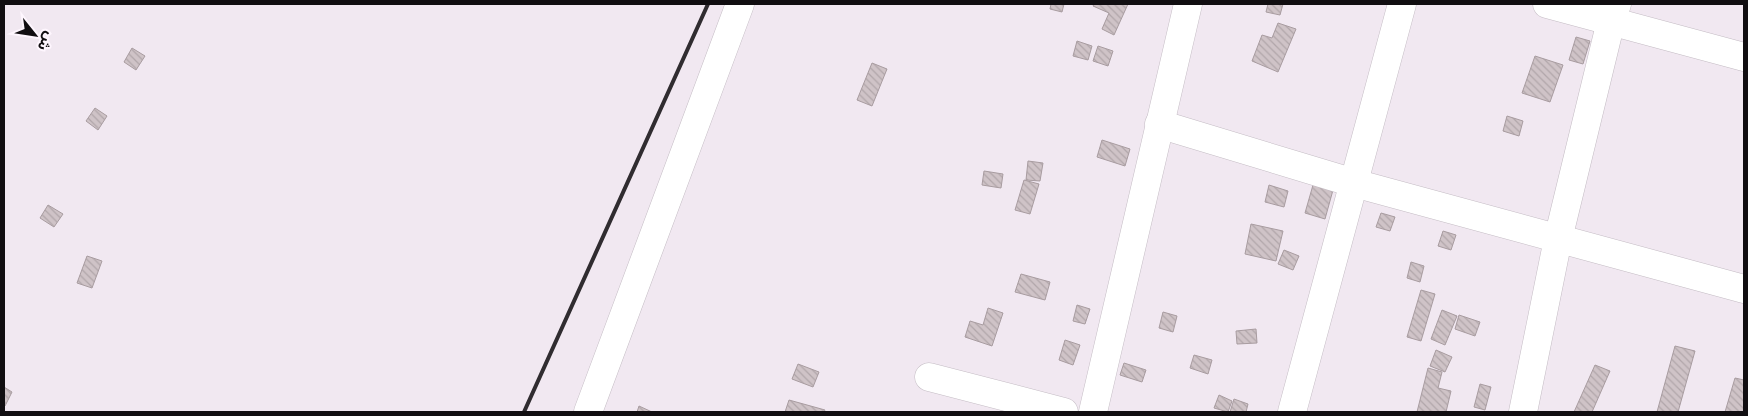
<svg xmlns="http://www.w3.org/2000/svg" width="1748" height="416" viewBox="0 0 1748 416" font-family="'Exo 2','Noto Sans Arabic',sans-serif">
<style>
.building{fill:url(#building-back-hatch);stroke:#a89ca0}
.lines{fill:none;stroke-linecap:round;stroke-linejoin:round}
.minor-casing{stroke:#c4bcc4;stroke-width:29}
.minor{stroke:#fff;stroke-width:28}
.rail{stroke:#302c30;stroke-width:4}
</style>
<defs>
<pattern id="building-back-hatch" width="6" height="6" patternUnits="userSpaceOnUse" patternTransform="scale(1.25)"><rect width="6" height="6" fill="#cfc3c7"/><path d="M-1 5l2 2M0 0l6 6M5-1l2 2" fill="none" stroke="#b1a6aa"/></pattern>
</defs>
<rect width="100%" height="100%" fill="#f1e8f1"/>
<g class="building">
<polygon points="1051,4 1064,4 1062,12 1050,9"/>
<polygon points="1094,4 1128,4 1114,35 1102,29 1109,13 1093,6"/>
<polygon points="1268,4 1283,4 1280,15 1266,12"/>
<polygon points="1278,23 1296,29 1278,72 1252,61 1262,35 1272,38"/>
<polygon points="1576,37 1590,41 1583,64 1569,60"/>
<polygon points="1077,41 1092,46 1088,60 1073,56"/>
<polygon points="1098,46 1113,51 1108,66 1093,61"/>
<polygon points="132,48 145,56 136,70 124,62"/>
<polygon points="1535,56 1563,65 1550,102 1522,93"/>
<polygon points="872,63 887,69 872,106 857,100"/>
<polygon points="95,108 107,116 98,130 86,121"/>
<polygon points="1507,116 1523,121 1519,136 1503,131"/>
<polygon points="1102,140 1130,149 1125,166 1097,157"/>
<polygon points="1028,161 1043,163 1040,181 1026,180"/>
<polygon points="984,171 1003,174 1001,188 982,185"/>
<polygon points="1024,180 1039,184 1030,214 1015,210"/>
<polygon points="1269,185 1288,191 1284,207 1265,202"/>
<polygon points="1313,185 1333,190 1325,219 1305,213"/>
<polygon points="48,205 63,214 54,227 40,218"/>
<polygon points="1381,213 1395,217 1390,231 1376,227"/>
<polygon points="1251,224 1283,231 1276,261 1245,254"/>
<polygon points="1443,231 1456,235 1451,250 1438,246"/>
<polygon points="1284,250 1299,256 1293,270 1278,264"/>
<polygon points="87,256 102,261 92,288 77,283"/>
<polygon points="1411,262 1424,266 1420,282 1407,278"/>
<polygon points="1021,274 1050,282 1045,300 1015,292"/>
<polygon points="1421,290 1435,294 1421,341 1407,337"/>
<polygon points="1077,305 1090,309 1085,324 1073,321"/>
<polygon points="988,308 1003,313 992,346 965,337 970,321 983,325"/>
<polygon points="1442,310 1457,316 1445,345 1431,339"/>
<polygon points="1163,312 1177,316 1173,332 1159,328"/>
<polygon points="1459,315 1480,322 1475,336 1455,329"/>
<polygon points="1256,329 1257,343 1237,344 1236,331"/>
<polygon points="1065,340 1080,345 1073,365 1059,360"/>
<polygon points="1675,346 1695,351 1678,412 1657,412"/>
<polygon points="1436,350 1452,357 1445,372 1430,366"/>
<polygon points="1194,355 1212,360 1208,374 1190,368"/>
<polygon points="1124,363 1146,370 1142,382 1120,375"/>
<polygon points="798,364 819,372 813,387 792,379"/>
<polygon points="1595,365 1610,371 1592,412 1574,412"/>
<polygon points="1428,368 1442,372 1438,388 1451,391 1446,412 1417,412"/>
<polygon points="1735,378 1744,380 1744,412 1725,412"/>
<polygon points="1480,384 1491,387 1485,410 1474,407"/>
<polygon points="4,387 12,392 5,406 4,406"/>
<polygon points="1219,395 1232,401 1228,412 1214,408"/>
<polygon points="1234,399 1248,404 1246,412 1230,412"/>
<polygon points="789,400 825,410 824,412 785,412"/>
<polygon points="639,406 652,412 637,412"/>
</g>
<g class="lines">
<g class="minor-casing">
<g id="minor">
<polyline points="1547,4 1744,57"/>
<polyline points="1159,124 1354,183 1744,289"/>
<polyline points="929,377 1064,412"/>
<polyline points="588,412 740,4"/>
<polyline points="1093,412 1188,4"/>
<polyline points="1292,412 1402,4"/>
<polyline points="1523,412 1558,239 1611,21 1617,4"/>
</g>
</g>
<use href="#minor" class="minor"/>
<polyline class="rail" points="524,412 708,4"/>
</g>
<rect width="1748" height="416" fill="none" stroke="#110e11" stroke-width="10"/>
<g transform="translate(35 35) rotate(120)" stroke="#fef6fe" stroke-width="4" paint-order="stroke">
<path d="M0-4L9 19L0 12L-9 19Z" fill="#110e11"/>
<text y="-8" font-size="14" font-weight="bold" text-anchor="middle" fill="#110e11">ش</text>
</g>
</svg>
